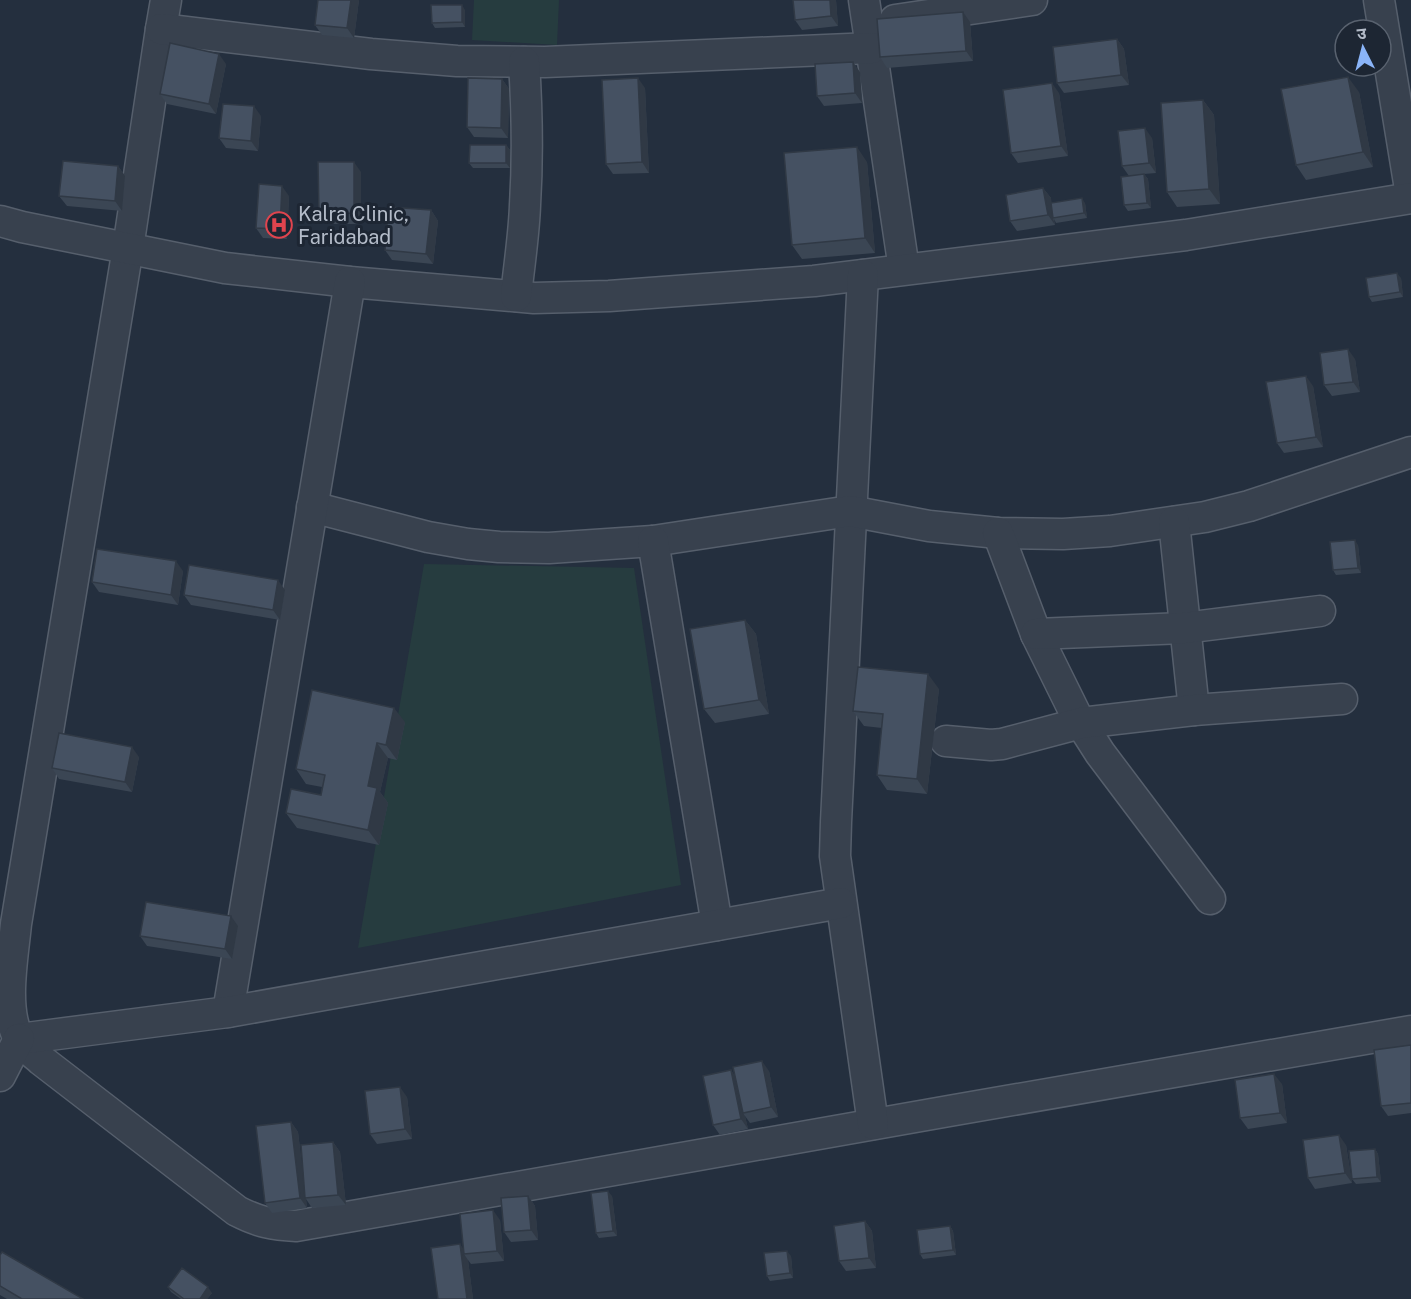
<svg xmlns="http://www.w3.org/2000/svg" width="1411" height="1299" viewBox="0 0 1411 1299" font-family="'Public Sans','Noto Sans Devanagari',sans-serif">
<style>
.green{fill:#263c3f}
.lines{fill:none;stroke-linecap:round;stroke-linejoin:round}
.street-casing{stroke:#565f6c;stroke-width:33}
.street{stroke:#38414e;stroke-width:30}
.wall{fill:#3b4654}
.shaded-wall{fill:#303945}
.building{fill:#455162;stroke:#303945;stroke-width:1.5}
.labels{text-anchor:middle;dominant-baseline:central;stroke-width:6;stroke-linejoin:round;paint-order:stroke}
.poi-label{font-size:20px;fill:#b4bcc9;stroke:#1d2633;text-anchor:start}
</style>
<rect width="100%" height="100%" fill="#242f3e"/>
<g class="green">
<polygon points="474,0 559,0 557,45 472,40"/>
<polygon points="424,564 634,568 681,885 358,948"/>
</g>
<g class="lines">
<g class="street-casing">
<g id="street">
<path d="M166,0L161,29L128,248L16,924C13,956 3,1007 18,1037C22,1046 34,1053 41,1060L237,1211C258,1222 273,1225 296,1226L949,1111L1411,1031"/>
<polyline points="864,0 904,269"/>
<polyline points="1379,0 1411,195"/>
<polyline points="895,20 1032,0"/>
<polyline points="161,29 371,54 457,61 545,62 872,48"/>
<polyline points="0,221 22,227 225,268 350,282 534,298 609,296 814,281 1186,235 1411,198"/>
<polyline points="863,275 836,822 835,856 873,1124"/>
<path d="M516,296C519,266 524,235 525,205C528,157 527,109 524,62"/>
<polyline points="312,507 428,537 468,544 499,547 549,548 653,541 850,511 929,526 998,533 1063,534 1110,531 1205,517 1249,506 1411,452"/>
<polyline points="1174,522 1194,710"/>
<polyline points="998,533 1036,634 1077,717 1100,753 1210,899"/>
<polyline points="653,541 717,925"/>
<polyline points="1036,634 1184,628 1320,611"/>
<polyline points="946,741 991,745 1002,744 1081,723 1194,710 1342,699"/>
<polyline points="228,1012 350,282"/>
<polyline points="19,1039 228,1012 841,903"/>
<polyline points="0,1076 19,1039"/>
</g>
</g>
<use href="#street" class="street"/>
</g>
<g class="wall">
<polygon points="359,0 354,38 322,35 315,25"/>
<polygon points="836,0 838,26 802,30 795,20"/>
<polygon points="465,10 465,27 435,28 432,23"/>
<polygon points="970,22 973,61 887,68 880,57"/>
<polygon points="1117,39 1124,49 1129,85 1064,93 1057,83"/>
<polygon points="226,64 216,114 167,104 160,94"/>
<polygon points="860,72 862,103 824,106 817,96"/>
<polygon points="502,79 509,89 508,138 474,137 467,127"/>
<polygon points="645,88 649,173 613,174 606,164"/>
<polygon points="1359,92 1373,167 1306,180 1296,165"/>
<polygon points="1059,93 1068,156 1018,163 1011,153"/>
<polygon points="1203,100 1214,115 1220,204 1177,207 1167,192"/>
<polygon points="261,116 258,151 226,148 219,138"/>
<polygon points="1152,138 1156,173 1144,174 1148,179 1151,208 1128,211 1124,205 1129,176 1122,166"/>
<polygon points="506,145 510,150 510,168 473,168 469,163"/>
<polygon points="867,162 875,253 802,259 792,245"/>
<polygon points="118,166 125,176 122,211 67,206 59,196"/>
<polygon points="361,172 361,224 326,224 319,214"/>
<polygon points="1043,188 1051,198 1051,203 1085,203 1087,218 1056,223 1054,219 1055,225 1017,231 1010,221"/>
<polygon points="289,196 287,239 263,238 256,228"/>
<polygon points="431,210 438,221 433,264 392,260 385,250"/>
<polygon points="1401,278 1403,297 1372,302 1369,297"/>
<polygon points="1355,359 1360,392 1332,396 1324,385"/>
<polygon points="1313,386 1323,447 1284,453 1277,443"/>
<polygon points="1358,545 1361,573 1336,575 1333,570"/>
<polygon points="183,571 178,605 99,592 92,582"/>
<polygon points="285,590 280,620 191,605 184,595"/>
<polygon points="745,620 756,634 769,714 715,723 704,709"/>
<polygon points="939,689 927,794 887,790 877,775 882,728 864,726 853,711"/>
<polygon points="405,722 397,760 388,758 380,792 388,803 379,845 297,828 286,813 321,795 322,787 306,784 296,769"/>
<polygon points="139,757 132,792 59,779 52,768"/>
<polygon points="231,916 238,926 232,959 147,946 140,936"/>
<polygon points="1411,1045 1411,1113 1388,1116 1381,1106"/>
<polygon points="731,1070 735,1077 769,1071 778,1117 750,1123 745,1116 748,1129 720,1135 713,1125"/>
<polygon points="1282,1084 1287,1123 1248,1129 1240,1118"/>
<polygon points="407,1097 412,1139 377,1144 370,1134"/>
<polygon points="291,1122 298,1132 303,1174 333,1142 340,1152 346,1205 312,1208 306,1199 307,1208 272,1213 265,1203"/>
<polygon points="1346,1145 1352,1183 1315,1189 1308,1178"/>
<polygon points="1375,1149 1378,1154 1381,1182 1356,1184 1352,1179"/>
<polygon points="528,1196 535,1206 538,1240 511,1242 504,1232"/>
<polygon points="612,1196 617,1236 599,1238 596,1233"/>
<polygon points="500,1220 504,1261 471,1264 468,1260 473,1299 438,1299 463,1248"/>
<polygon points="865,1221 872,1231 876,1268 846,1271 839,1261"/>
<polygon points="950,1226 953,1231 956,1255 923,1259 920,1254"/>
<polygon points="0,1255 83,1299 7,1299 0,1295"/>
<polygon points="791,1256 793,1278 770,1281 767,1276"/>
<polygon points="168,1287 212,1293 207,1299 181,1299 171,1292"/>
</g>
<g class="shaded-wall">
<polygon points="351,0 359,0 354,38 347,28"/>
<polygon points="830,0 836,0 838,26 831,16"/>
<polygon points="462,5 465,10 465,27 462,22"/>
<polygon points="963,12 970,22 973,61 966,51"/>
<polygon points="1117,39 1124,49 1129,85 1121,75"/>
<polygon points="219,54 226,64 216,114 209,104"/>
<polygon points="853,62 860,72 862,103 855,93"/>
<polygon points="1348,77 1359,92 1373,167 1363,152"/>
<polygon points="638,78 645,88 649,173 642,162"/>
<polygon points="502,79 509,89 508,138 501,128"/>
<polygon points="1052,83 1059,93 1068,156 1061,146"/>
<polygon points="1203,100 1214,115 1220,204 1209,189"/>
<polygon points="254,106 261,116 258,151 251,141"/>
<polygon points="1145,128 1152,138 1156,173 1149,163"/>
<polygon points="506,145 510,150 510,168 506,163"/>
<polygon points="857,147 867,162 875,253 865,238"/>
<polygon points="354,162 361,172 361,224 354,213"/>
<polygon points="118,166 125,176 122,211 115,201"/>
<polygon points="1144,174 1148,179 1151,208 1147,203"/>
<polygon points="282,186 289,196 287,239 280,229"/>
<polygon points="1043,188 1051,198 1054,217 1053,218 1055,225 1048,215"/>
<polygon points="1082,198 1085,203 1087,218 1084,213"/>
<polygon points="431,210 438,221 433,264 426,254"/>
<polygon points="1397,273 1401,278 1403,297 1400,292"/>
<polygon points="1348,349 1355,359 1360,392 1353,382"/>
<polygon points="1306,376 1313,386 1323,447 1316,437"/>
<polygon points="1355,540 1358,545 1361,573 1358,568"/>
<polygon points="176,561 183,571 178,605 171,595"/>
<polygon points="278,580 285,590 280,620 273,610"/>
<polygon points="745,620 756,634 769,714 759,700"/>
<polygon points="928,674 939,689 927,794 917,779"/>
<polygon points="394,708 405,722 397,760 386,745"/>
<polygon points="377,743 388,758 380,792 388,803 379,845 368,830 368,786"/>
<polygon points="132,747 139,757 132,792 125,782"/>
<polygon points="231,916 238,926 232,959 225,949"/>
<polygon points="762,1061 769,1071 778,1117 771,1107"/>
<polygon points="731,1070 738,1080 743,1113 745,1116 748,1129 741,1119"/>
<polygon points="1274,1074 1282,1084 1287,1123 1280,1113"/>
<polygon points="400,1087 407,1097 412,1139 405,1129"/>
<polygon points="291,1122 298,1132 307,1208 300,1198"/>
<polygon points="1339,1135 1346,1145 1352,1183 1345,1173"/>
<polygon points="333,1142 340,1152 346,1205 338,1195"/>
<polygon points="1375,1149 1378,1154 1381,1182 1377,1177"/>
<polygon points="608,1191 612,1196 617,1236 613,1231"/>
<polygon points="528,1196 535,1206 538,1240 531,1230"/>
<polygon points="493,1210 500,1220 504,1261 497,1251"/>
<polygon points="865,1221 872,1231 876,1268 869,1258"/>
<polygon points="950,1226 953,1231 956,1255 953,1250"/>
<polygon points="460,1244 467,1254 464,1254 468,1260 473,1299 467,1299"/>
<polygon points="787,1251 791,1256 793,1278 790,1273"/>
<polygon points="208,1287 212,1293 207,1299 200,1299"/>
</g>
<g class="building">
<polygon points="318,0 351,0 347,28 315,25"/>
<polygon points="793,0 830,0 831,16 795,20"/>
<polygon points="431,5 462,5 462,22 432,23"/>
<polygon points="963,12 966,51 880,57 877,19"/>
<polygon points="1117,39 1121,75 1057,83 1053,47"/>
<polygon points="170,43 219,54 209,104 160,94"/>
<polygon points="853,62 855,93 817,96 815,64"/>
<polygon points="1348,77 1363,152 1296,165 1281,89"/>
<polygon points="468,78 502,79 501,128 467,127"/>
<polygon points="638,78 642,162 606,164 602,80"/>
<polygon points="1052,83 1061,146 1011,153 1003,90"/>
<polygon points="1203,100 1209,189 1167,192 1161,103"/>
<polygon points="223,104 254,106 251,141 219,138"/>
<polygon points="1145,128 1149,163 1122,166 1118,131"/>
<polygon points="470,145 506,145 506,163 469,163"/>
<polygon points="857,147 865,238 792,245 784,153"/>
<polygon points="63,161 118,166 115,201 59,196"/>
<polygon points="318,162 354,162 354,213 319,214"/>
<polygon points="1144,174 1147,203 1124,205 1121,177"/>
<polygon points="259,184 282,186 280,229 256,228"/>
<polygon points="1043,188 1048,215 1010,221 1006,195"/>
<polygon points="1082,198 1084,213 1053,218 1051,203"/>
<polygon points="389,207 431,210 426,254 385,250"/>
<polygon points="1397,273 1400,292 1369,297 1366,278"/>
<polygon points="1348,349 1353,382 1324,385 1320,353"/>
<polygon points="1306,376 1316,437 1277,443 1266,382"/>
<polygon points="1355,540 1358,568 1333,570 1330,542"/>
<polygon points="97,549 176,561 171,595 92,582"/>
<polygon points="189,565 278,580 273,610 184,595"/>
<polygon points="745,620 759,700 704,709 690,629"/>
<polygon points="858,667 928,674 917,779 877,775 883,714 853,711"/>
<polygon points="312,690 394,708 386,745 377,743 368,786 377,788 368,830 286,813 291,789 321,795 325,775 296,769"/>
<polygon points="59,733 132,747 125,782 52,768"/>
<polygon points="146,902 231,916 225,949 140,936"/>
<polygon points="1411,1045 1411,1103 1381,1106 1374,1050"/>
<polygon points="762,1061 771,1107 743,1113 733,1067"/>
<polygon points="731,1070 741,1119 713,1125 703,1076"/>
<polygon points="1274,1074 1280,1113 1240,1118 1235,1080"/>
<polygon points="400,1087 405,1129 370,1134 365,1091"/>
<polygon points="291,1122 300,1198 265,1203 256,1126"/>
<polygon points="1339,1135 1345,1173 1308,1178 1303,1140"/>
<polygon points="333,1142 338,1195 305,1198 301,1145"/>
<polygon points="1375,1149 1377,1177 1352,1179 1349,1151"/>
<polygon points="608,1191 613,1231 596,1233 591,1193"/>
<polygon points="528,1196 531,1230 504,1232 501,1198"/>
<polygon points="493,1210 497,1251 464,1254 460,1214"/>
<polygon points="865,1221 869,1258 839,1261 834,1226"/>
<polygon points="950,1226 953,1250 920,1254 917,1230"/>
<polygon points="460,1244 467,1299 438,1299 431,1248"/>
<polygon points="787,1251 790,1273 767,1276 764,1253"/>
<polygon points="2,1252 83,1299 22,1299 0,1286 0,1255"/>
<polygon points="182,1268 208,1287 200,1299 184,1299 168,1287"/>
</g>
<defs>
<g id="hospital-ring" transform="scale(1.35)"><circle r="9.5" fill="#1d2633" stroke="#e0444e" stroke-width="1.5"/><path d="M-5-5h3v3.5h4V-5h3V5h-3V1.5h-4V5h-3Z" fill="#e0444e"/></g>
</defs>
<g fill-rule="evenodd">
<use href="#hospital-ring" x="279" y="225"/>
</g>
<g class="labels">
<g class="poi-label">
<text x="298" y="214">Kalra Clinic,<tspan x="298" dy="23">Faridabad</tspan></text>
</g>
</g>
<g transform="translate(1363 48) rotate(354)"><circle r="28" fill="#1d2633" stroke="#59626f" stroke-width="1.5"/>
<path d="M0-4.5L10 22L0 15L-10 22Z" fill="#8ab4f8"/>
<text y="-9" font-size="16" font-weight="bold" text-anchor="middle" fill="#b4bcc9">उ</text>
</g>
</svg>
